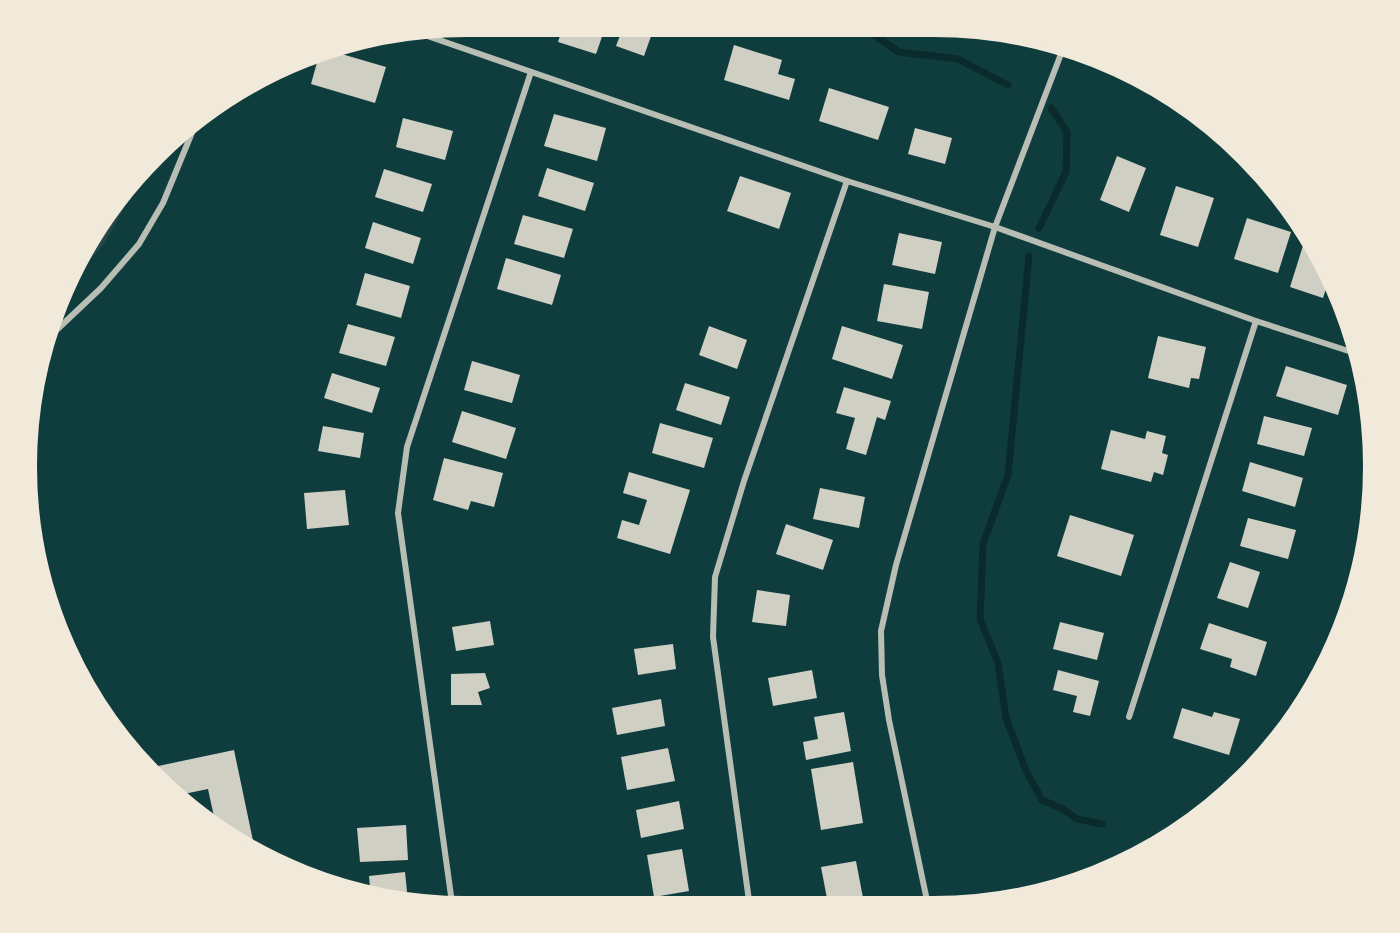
<svg xmlns="http://www.w3.org/2000/svg" width="1400" height="933" viewBox="0 0 1400 933" font-family="'PT Sans',sans-serif">
<style>
.green{fill:#244646}
.lines{fill:none;stroke-linecap:round;stroke-linejoin:round}
.stream{stroke:#0a2a2b;stroke-width:7}
.building{fill:#cfcfc3}
.service{stroke:#b8beb3;stroke-width:4.5}
.minor{stroke:#b8beb3;stroke-width:6}
.rim{fill:none;stroke:#f1e9da;stroke-width:8}
</style>
<rect width="100%" height="100%" fill="#0f3d3e"/>
<polygon class="green" points="147,166 103,246 61,289 114,196"/>
<g class="lines">
<g class="stream">
<polyline points="865,29 899,52 958,59 1008,85"/>
<polyline points="1039,228 1066,172 1067,132 1051,108"/>
<polyline points="1029,256 1008,475 983,544 980,619 998,663 1006,718 1026,771 1042,800 1063,809 1077,819 1102,824"/>
</g>
</g>
<g class="building">
<polygon points="564,24 606,25 596,54 558,42"/>
<polygon points="624,25 655,25 644,56 616,46"/>
<polygon points="734,45 782,60 778,74 795,79 789,100 724,80"/>
<polygon points="321,48 386,67 375,103 311,84"/>
<polygon points="829,88 889,107 878,140 819,121"/>
<polygon points="554,114 606,128 597,161 544,146"/>
<polygon points="403,118 453,131 445,160 396,147"/>
<polygon points="915,128 952,138 945,164 908,154"/>
<polygon points="1117,156 1146,168 1129,212 1100,200"/>
<polygon points="547,168 594,183 585,211 538,196"/>
<polygon points="384,169 432,184 423,212 375,197"/>
<polygon points="740,176 791,193 779,229 727,211"/>
<polygon points="1176,186 1214,198 1198,247 1160,235"/>
<polygon points="523,215 573,229 564,258 514,244"/>
<polygon points="1247,218 1291,232 1278,273 1234,259"/>
<polygon points="373,222 421,238 413,264 365,248"/>
<polygon points="899,233 942,242 935,274 892,265"/>
<polygon points="1307,233 1331,273 1323,298 1290,287"/>
<polygon points="506,258 561,275 552,305 497,289"/>
<polygon points="365,273 410,286 401,318 356,305"/>
<polygon points="884,284 929,292 922,329 877,321"/>
<polygon points="348,324 395,337 386,366 339,353"/>
<polygon points="709,326 747,340 737,369 699,355"/>
<polygon points="842,326 903,345 892,379 832,359"/>
<polygon points="1158,336 1206,347 1199,379 1191,378 1189,388 1148,378"/>
<polygon points="472,361 520,375 512,403 464,390"/>
<polygon points="1286,366 1347,385 1338,415 1276,396"/>
<polygon points="332,373 380,388 372,413 324,398"/>
<polygon points="685,383 730,397 721,425 676,410"/>
<polygon points="844,387 891,401 885,420 877,417 866,455 846,449 855,418 836,413"/>
<polygon points="462,411 516,428 506,459 452,442"/>
<polygon points="1264,416 1312,428 1304,456 1257,444"/>
<polygon points="660,423 713,438 704,468 652,453"/>
<polygon points="323,426 364,433 360,458 318,451"/>
<polygon points="1111,430 1145,439 1147,431 1166,436 1162,453 1168,455 1163,475 1154,472 1151,482 1101,469"/>
<polygon points="444,458 503,473 494,507 471,501 468,510 433,500"/>
<polygon points="1250,462 1303,478 1295,507 1242,491"/>
<polygon points="629,472 690,490 670,554 617,538 622,520 639,525 647,500 623,493"/>
<polygon points="820,488 865,497 859,528 813,519"/>
<polygon points="345,490 349,525 307,529 304,493"/>
<polygon points="1070,515 1134,535 1121,576 1057,556"/>
<polygon points="1248,518 1296,530 1288,559 1240,546"/>
<polygon points="786,524 833,540 823,570 776,554"/>
<polygon points="1230,562 1260,572 1248,608 1217,598"/>
<polygon points="757,590 790,595 786,626 752,622"/>
<polygon points="490,621 494,645 456,651 452,627"/>
<polygon points="1060,622 1104,633 1097,660 1053,649"/>
<polygon points="1209,623 1267,642 1256,676 1230,667 1232,659 1200,649"/>
<polygon points="673,644 676,669 638,675 634,649"/>
<polygon points="812,670 817,698 773,706 768,678"/>
<polygon points="1058,670 1099,681 1090,716 1073,712 1077,696 1053,690"/>
<polygon points="485,673 490,688 478,692 482,705 451,705 451,674"/>
<polygon points="661,699 665,726 617,735 612,708"/>
<polygon points="1182,708 1212,717 1214,712 1240,719 1229,755 1173,738"/>
<polygon points="844,712 851,751 806,760 803,742 818,739 814,717"/>
<polygon points="668,748 675,781 627,790 621,757"/>
<polygon points="234,750 256,855 216,826 208,789 174,796 153,781 144,769"/>
<polygon points="853,762 863,823 821,830 811,769"/>
<polygon points="679,801 684,829 641,838 636,810"/>
<polygon points="406,825 408,860 360,862 357,828"/>
<polygon points="1189,829 1180,835 1166,843 1164,833"/>
<polygon points="682,849 689,891 654,897 647,855"/>
<polygon points="856,861 864,903 829,909 821,867"/>
<polygon points="405,872 408,901 380,902 371,899 369,876"/>
</g>
<g class="lines">
<polyline class="service" points="1008,31 1061,52"/>
<g class="minor">
<polyline points="413,31 847,181 995,227 1256,321 1361,355"/>
<polyline points="46,340 101,288 139,244 163,203 198,118"/>
<polyline points="1129,717 1256,321"/>
<polyline points="452,903 398,513 407,447 531,72"/>
<polyline points="750,908 713,637 715,577 744,481 847,181"/>
<polyline points="929,910 889,720 882,675 881,631 896,565 995,227 1064,46"/>
</g>
</g>
<path d="M0 0H1400V933H0ZM466 33H934A433 433 0 0 1 1367 466V467A433 433 0 0 1 934 900H466A433 433 0 0 1 33 467V466A433 433 0 0 1 466 33Z" fill="#f1e9da" fill-rule="evenodd"/>
<path class="rim" d="M466 33H934A433 433 0 0 1 1367 466V467A433 433 0 0 1 934 900H466A433 433 0 0 1 33 467V466A433 433 0 0 1 466 33Z"/>
</svg>
